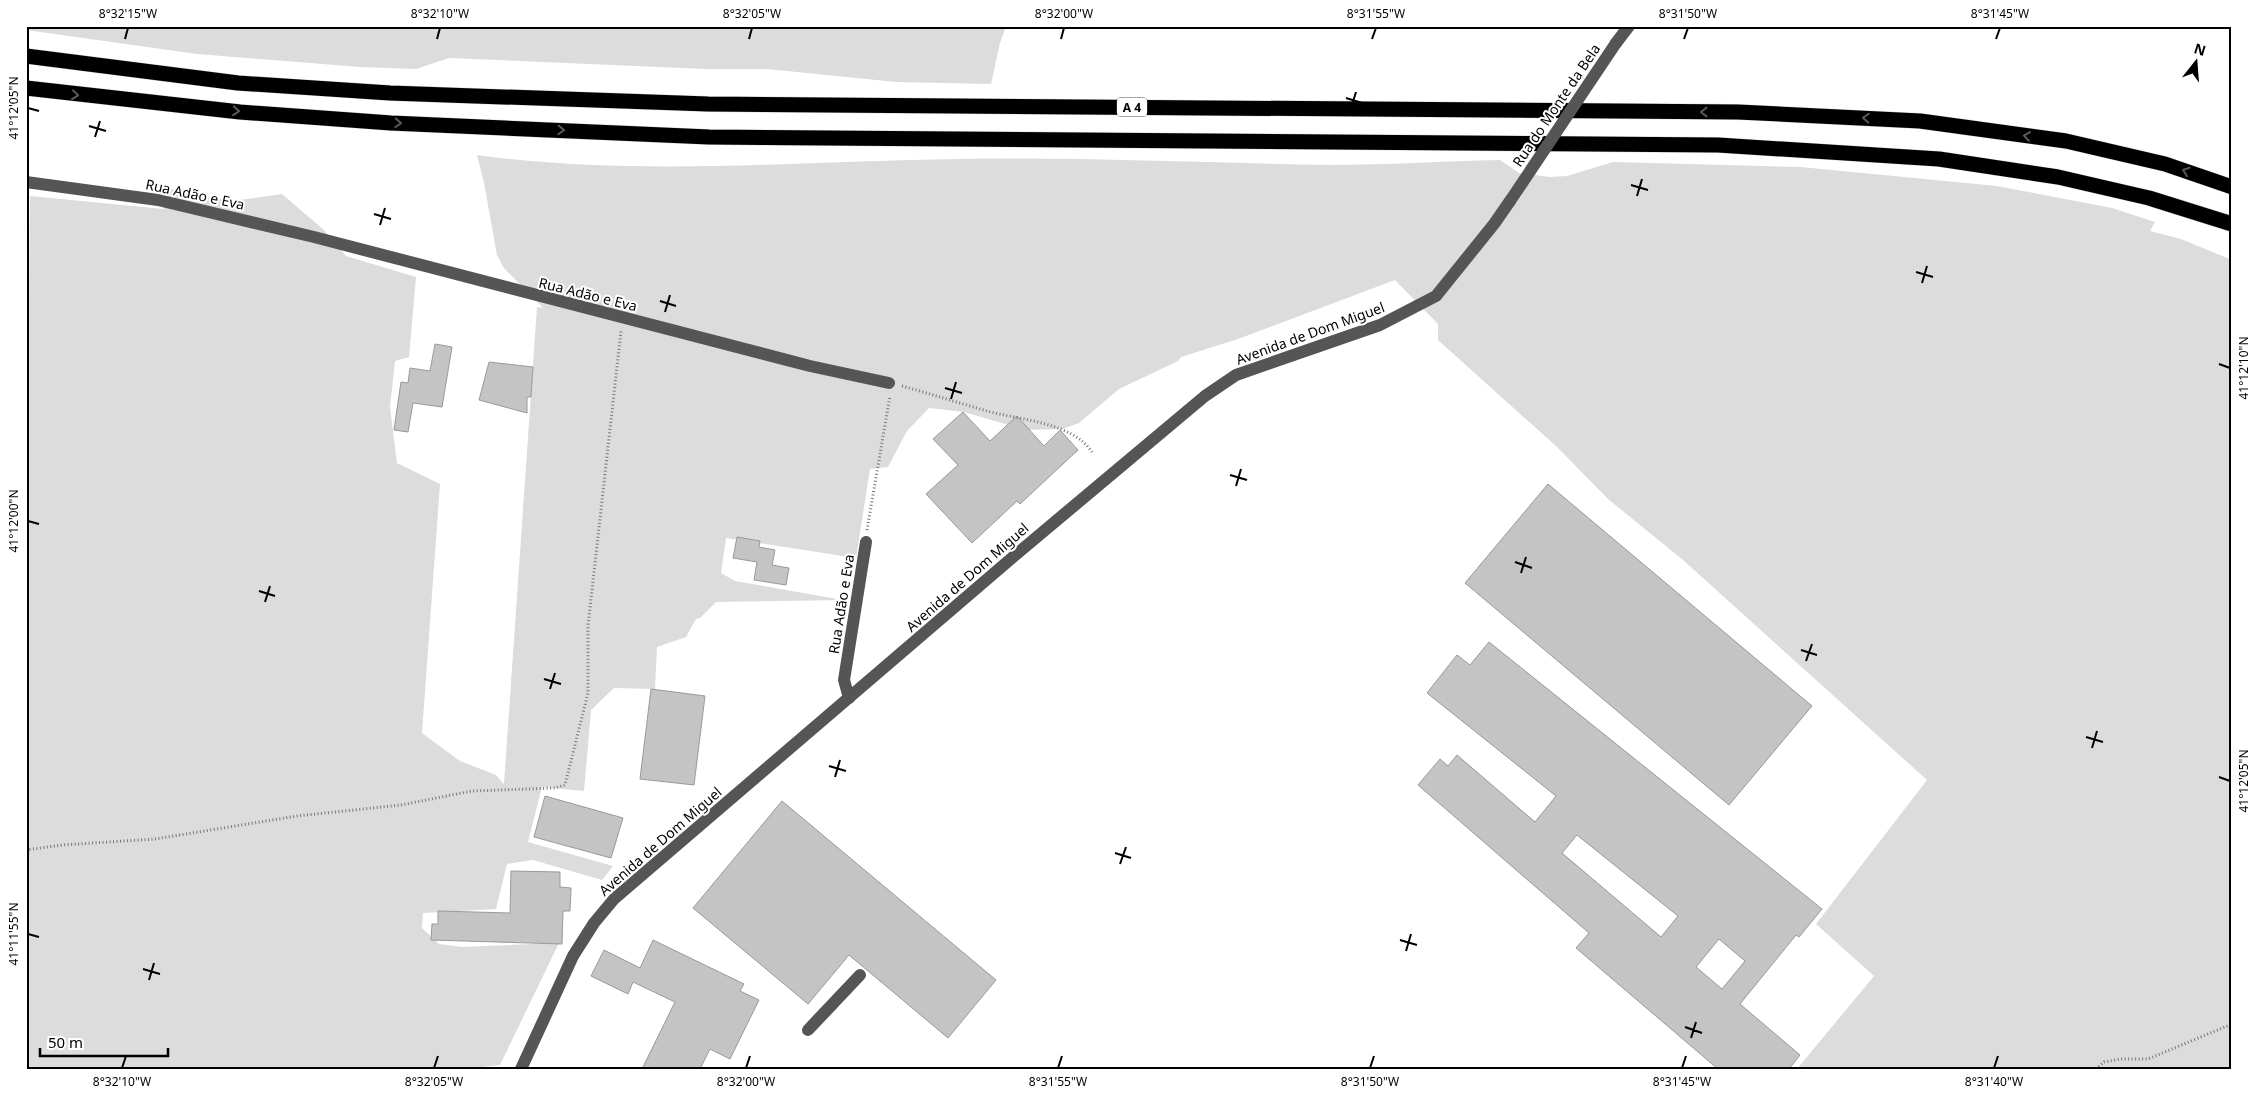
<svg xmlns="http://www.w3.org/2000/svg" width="2258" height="1095" viewBox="0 0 2258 1095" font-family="'Noto Sans',sans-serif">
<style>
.green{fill:#dcdcdc}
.building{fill:#c4c4c4;stroke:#999;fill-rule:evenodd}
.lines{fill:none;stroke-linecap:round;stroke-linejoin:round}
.highway-casing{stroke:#dbdbdb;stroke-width:16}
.path{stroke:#777;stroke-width:3;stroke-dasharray:1 2.5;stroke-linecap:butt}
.minor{stroke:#555;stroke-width:12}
.highway{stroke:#000;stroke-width:15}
.minor-bridge{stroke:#555;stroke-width:12}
.oneway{stroke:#595959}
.ticks{fill:none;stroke:#000;stroke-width:2}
.labels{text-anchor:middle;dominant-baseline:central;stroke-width:4;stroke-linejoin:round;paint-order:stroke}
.shield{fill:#fff;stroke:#4c4c4c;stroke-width:1}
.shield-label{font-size:12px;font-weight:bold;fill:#000}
.street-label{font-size:14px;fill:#000;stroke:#fff}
.neatline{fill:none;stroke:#000;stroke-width:2}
.ticks-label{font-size:12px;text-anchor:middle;fill:#000}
</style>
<rect width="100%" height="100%" fill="#fff"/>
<g class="green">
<polygon points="26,26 1006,26 1000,43 991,84 896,82 767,69 705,69 449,58 416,69 360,67 197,54 26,30"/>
<path d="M477,155C636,177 799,161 960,159C1083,157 1207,163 1330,165C1386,165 1443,161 1500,160L1519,173L1550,177L1567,176L1613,162L1801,167L1997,186L2112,208L2155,222L2150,231L2181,239L2232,260V1069H1797L1874,976L1816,924L1927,780L1683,560L1608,499L1557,447L1438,340V324L1395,280L1238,339L1181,357L1178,361L1119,389L1079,423L1063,429L1026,430L964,412L929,408L907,431L888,467L870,469L856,558L726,538L721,573L735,581L843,600L716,602L700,618L696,619L686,637L657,647L655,689L614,688L591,710L584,791L542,787L528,842L613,866L602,880L533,860L507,864L496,909L423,913L422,928L439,944L462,947L559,943L500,1065L463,1069H26V307L29,308L30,196L164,209L158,187L232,201L282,194L324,230L346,256L416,277L409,357L395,361L390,407L397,463L440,484L422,733L460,761L496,775L504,784L537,307L543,308L504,268L497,255L484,183Z"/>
</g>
<g class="building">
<polygon points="435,344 452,347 442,407 413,403 408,432 394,430 401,382 408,383 410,368 430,371"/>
<polygon points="489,362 533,367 531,397 527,397 527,413 479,400"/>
<polygon points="963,412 990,441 1017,416 1044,446 1060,430 1078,450 1020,504 1017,501 972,543 926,494 958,465 933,439"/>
<polygon points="1548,484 1812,706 1729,805 1465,583"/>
<polygon points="737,537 760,541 759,547 775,550 772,565 789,568 786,585 754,580 757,562 733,558"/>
<path d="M1489,642L1822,909L1799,937L1796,935L1740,1004L1800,1055L1789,1069H1718L1576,948L1589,933L1418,785L1440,759L1448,766L1457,755L1535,822L1556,796L1427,693L1457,655L1470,665ZM1577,835L1678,916L1661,937L1562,853ZM1719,939L1745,961L1722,989L1696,967Z"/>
<polygon points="651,689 705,696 694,785 640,779"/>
<polygon points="545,796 623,818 611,858 534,837"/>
<polygon points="782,801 996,980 948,1038 849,955 808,1004 693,908"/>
<polygon points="511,871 560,872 560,887 571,888 570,911 563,911 562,944 431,940 432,924 438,924 438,911 510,913"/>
<polygon points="653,940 744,984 740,991 759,1000 730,1059 710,1049 700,1069 642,1069 675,1002 633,982 628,994 591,976 604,950 640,968"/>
</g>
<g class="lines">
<g class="highway-casing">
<g id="highway">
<polyline points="26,56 238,83 390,93 708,104 1738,112 1920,121 2066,141 2165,164 2232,187"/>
<polyline points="26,88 240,112 391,123 709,137 1718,145 1939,159 2058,177 2149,198 2232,224"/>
</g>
</g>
<g class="path">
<path d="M902,386C931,394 959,403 987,411C1019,420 1072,422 1092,452"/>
<polyline points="867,530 890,396"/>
<polyline points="26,850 62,845 155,839 297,816 401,805 472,791 555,788 565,785 588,693 588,626 621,331"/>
<polyline points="2096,1069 2104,1062 2121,1059 2148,1059 2232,1024"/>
</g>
<g class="minor">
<polyline points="1616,43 1629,26"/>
<polyline points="26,182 158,200 314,237 810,366 889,383"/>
<polyline points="849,698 844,680 866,542"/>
<polyline points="808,1030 860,975"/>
<polyline points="521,1069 573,956 594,923 614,899 1013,557 1205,396 1236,375 1380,325 1436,296 1494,224 1510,201"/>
</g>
<use href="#highway" class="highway"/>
<polyline class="minor-bridge" points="1510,201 1616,43"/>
</g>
<defs><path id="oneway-chevron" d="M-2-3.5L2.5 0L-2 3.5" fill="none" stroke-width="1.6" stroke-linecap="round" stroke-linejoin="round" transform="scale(1.25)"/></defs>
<g class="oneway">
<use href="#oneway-chevron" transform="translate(75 95) rotate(6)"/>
<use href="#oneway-chevron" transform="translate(236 111) rotate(5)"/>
<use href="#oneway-chevron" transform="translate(1704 112) rotate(-180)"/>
<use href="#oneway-chevron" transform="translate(1866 118) rotate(-177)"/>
<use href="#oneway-chevron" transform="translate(398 123) rotate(3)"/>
<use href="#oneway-chevron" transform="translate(561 130) rotate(3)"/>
<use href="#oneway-chevron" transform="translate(2027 136) rotate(-172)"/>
<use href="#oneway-chevron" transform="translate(2186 171) rotate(-161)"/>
</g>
<path class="ticks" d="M125,39L128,28M437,39L440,28M749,39L752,28M1061,39L1064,28M1372,39L1376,28M1684,39L1688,28M1996,39L2000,28M1346,98L1362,103M28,108L39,111M1351,108L1356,92M89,126L106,131M95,137L100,121M1631,185L1648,190M1637,196L1642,179M374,214L391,219M380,225L385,208M1916,272L1933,277M1922,283L1927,266M660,301L676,306M665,312L670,295M2219,364L2230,368M945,388L962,393M951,399L956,382M1230,475L1247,480M1236,486L1241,469M28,521L39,524M1515,562L1532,568M1521,573L1526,557M259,591L275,596M265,602L270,586M1801,650L1817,655M1806,661L1812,644M544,679L561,684M550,689L555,673M2086,737L2103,742M2092,748L2097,731M829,766L846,771M835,777L840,760M2219,777L2230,781M1115,853L1131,858M1120,864L1126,847M28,934L39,937M1400,940L1417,945M1406,951L1411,934M143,969L160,974M149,980L154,963M1685,1027L1702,1033M1691,1038L1696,1022M122,1068L126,1056M434,1068L438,1056M746,1068L750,1056M1058,1068L1062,1056M1370,1068L1374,1056M1682,1068L1686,1056M1994,1068L1998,1056"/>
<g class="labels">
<rect class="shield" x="1117" y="97.5" width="30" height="19" rx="4"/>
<g class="shield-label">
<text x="1132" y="107">A 4</text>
</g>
<g class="street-label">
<text transform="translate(1556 105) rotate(-56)">Rua do Monte da Bela</text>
<text transform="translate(195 194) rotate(12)">Rua Adão e Eva</text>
<text transform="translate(588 294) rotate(14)">Rua Adão e Eva</text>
<text transform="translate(1310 333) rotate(-20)">Avenida de Dom Miguel</text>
<text transform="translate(967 577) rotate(-41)">Avenida de Dom Miguel</text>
<text transform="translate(841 604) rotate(-81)">Rua Adão e Eva</text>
<text transform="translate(660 841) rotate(-41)">Avenida de Dom Miguel</text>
</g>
</g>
<rect width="2258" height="1095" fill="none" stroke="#ffffff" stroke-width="55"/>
<g transform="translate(2196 62) rotate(17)" stroke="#ffffff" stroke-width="4" paint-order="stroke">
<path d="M0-4L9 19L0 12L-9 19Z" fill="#000000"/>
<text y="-8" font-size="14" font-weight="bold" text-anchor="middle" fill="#000000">N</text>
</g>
<path d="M40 1048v8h128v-8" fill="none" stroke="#000000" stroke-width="2.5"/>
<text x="48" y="1048" font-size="15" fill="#000000" stroke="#ffffff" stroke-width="4" paint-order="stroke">50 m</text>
<rect x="28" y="28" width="2202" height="1040" class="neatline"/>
<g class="ticks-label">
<text x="128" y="18">8°32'15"W</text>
<text x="440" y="18">8°32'10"W</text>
<text x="752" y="18">8°32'05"W</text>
<text x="1064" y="18">8°32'00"W</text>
<text x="1376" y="18">8°31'55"W</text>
<text x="1688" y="18">8°31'50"W</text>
<text x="2000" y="18">8°31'45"W</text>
<text transform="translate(14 108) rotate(-90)" y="4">41°12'05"N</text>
<text transform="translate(2244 368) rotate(-90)" y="4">41°12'10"N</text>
<text transform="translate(14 521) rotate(-90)" y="4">41°12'00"N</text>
<text transform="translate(2244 781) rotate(-90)" y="4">41°12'05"N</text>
<text transform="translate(14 934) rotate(-90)" y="4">41°11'55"N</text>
<text x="122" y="1086">8°32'10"W</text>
<text x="434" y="1086">8°32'05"W</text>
<text x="746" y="1086">8°32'00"W</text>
<text x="1058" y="1086">8°31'55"W</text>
<text x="1370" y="1086">8°31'50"W</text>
<text x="1682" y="1086">8°31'45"W</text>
<text x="1994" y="1086">8°31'40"W</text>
</g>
</svg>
